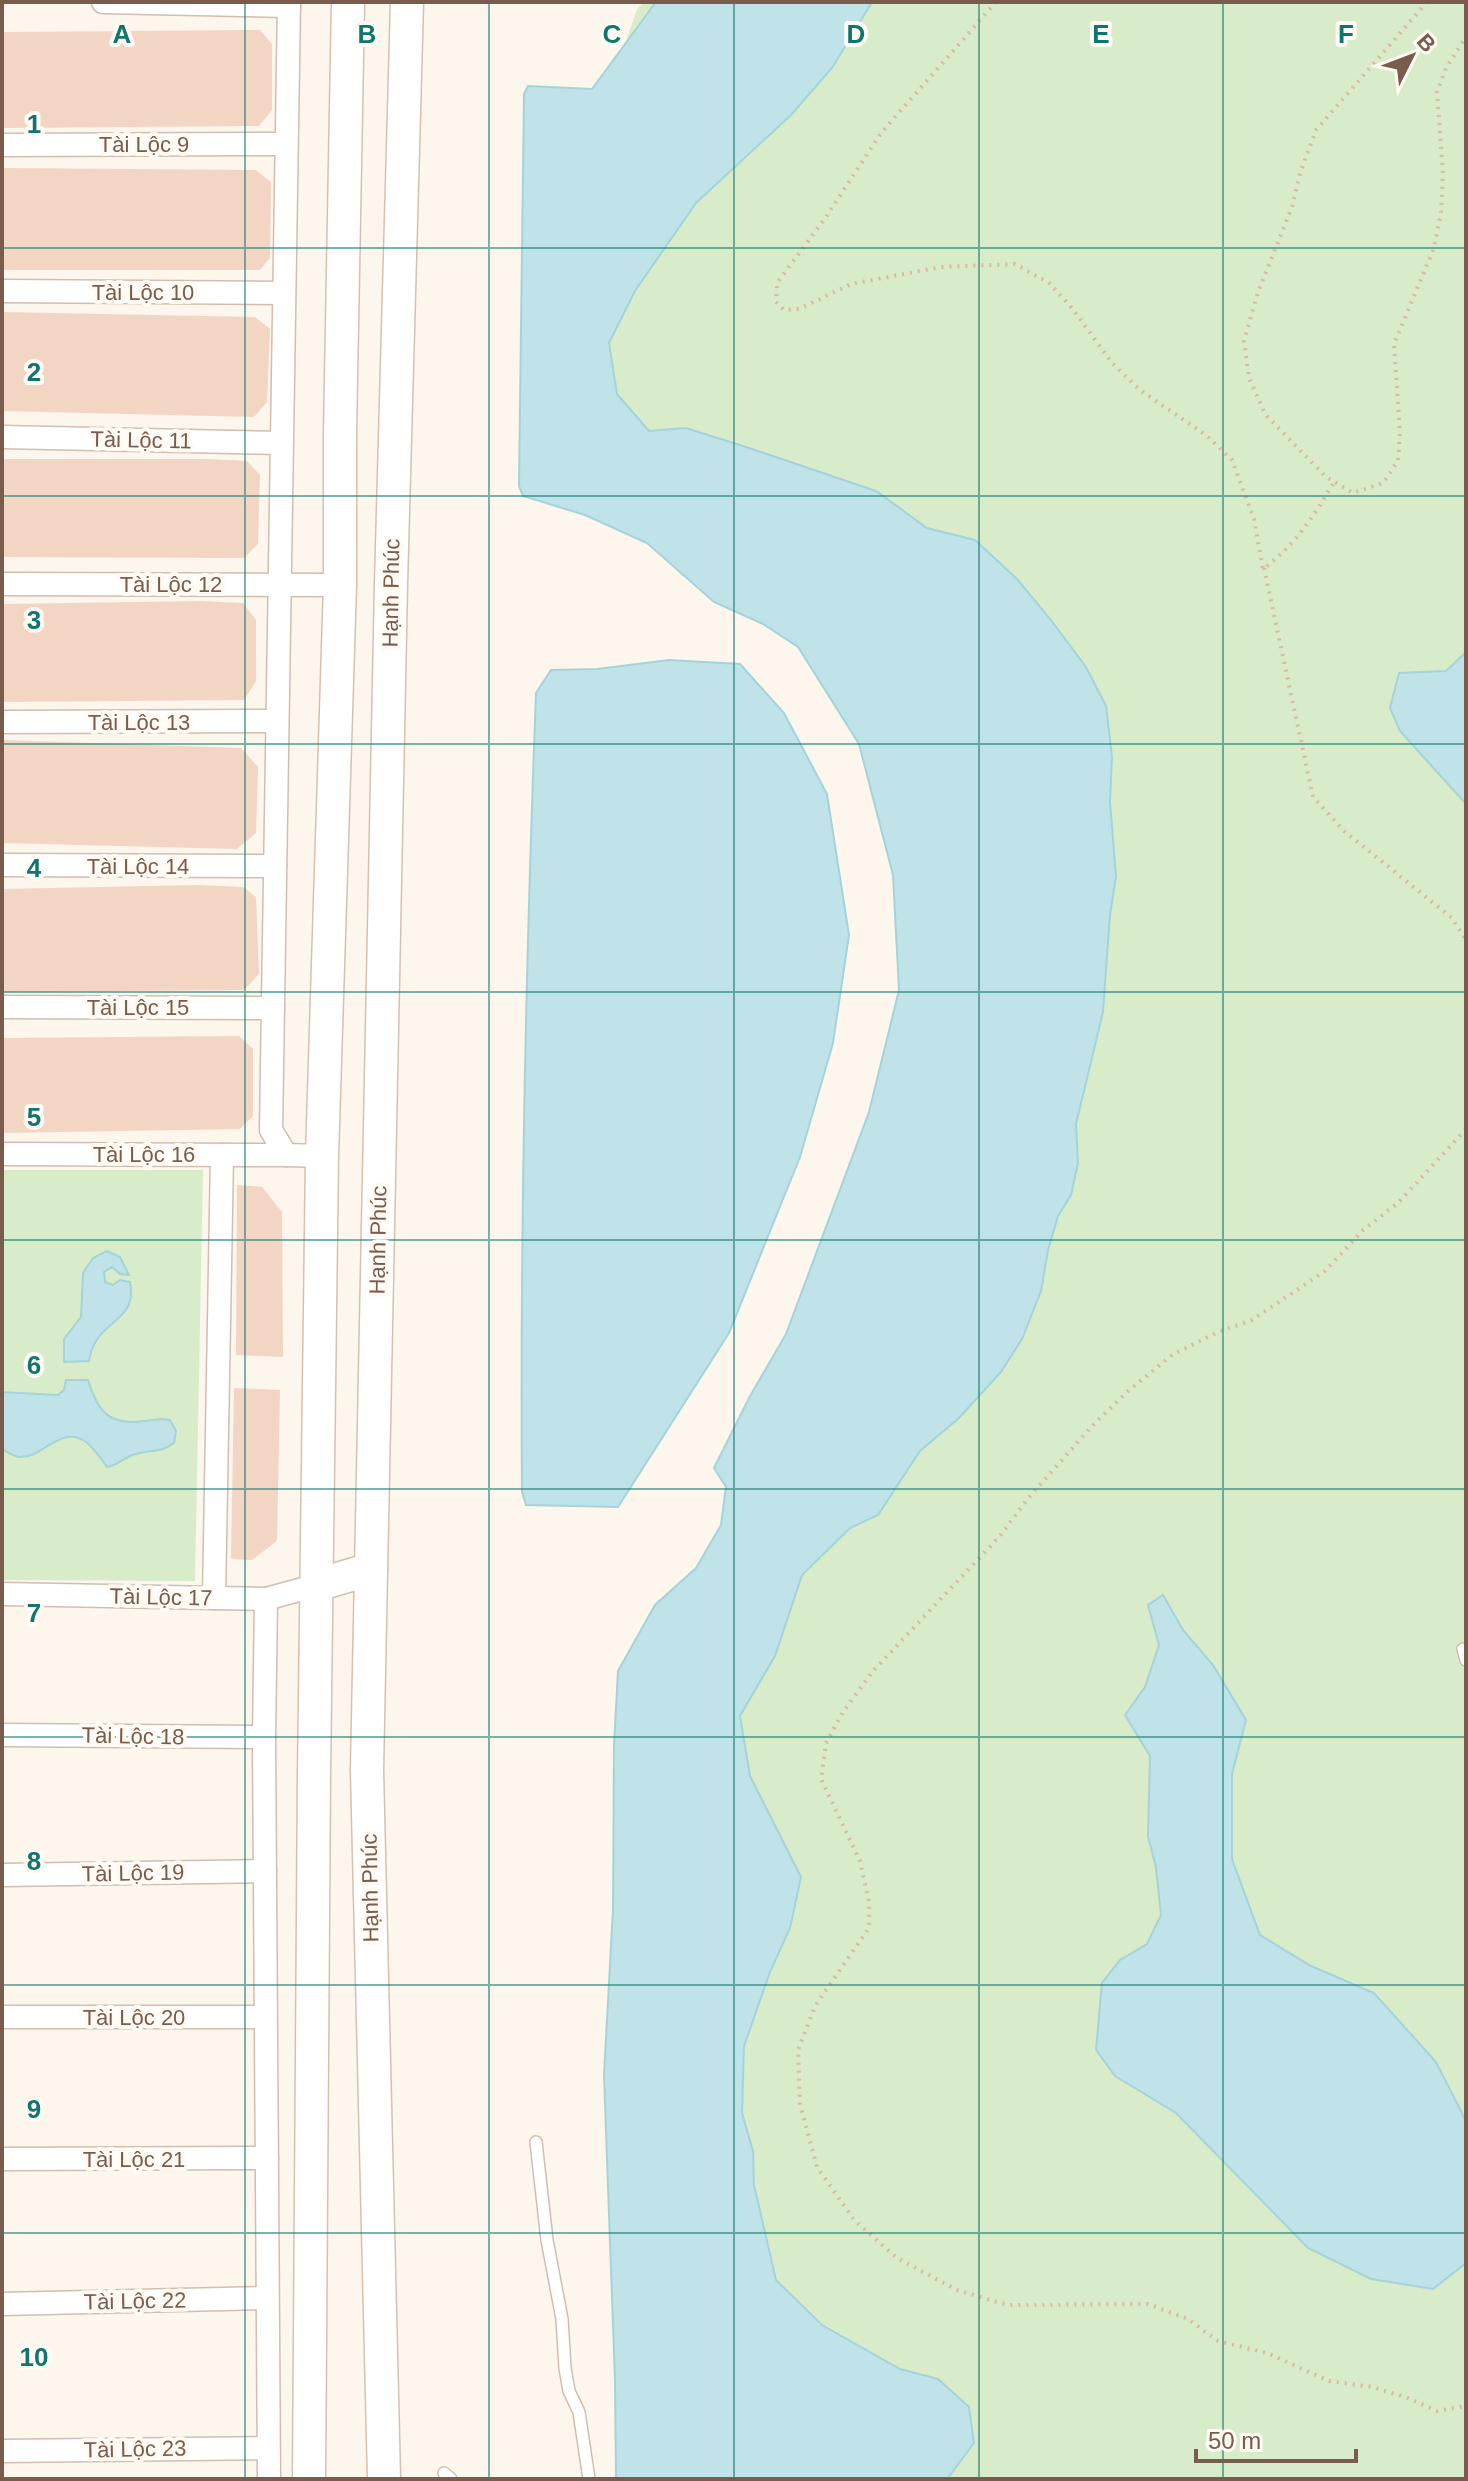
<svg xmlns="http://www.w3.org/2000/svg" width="1468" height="2481" viewBox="0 0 1468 2481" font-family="Helvetica,sans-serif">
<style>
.green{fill:#d8ecc9}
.water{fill:#bfe3e8;stroke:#a5d3da;stroke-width:2}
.building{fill:#f3d5c3}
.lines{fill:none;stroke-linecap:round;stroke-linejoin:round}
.lane-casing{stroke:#d1beb0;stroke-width:14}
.street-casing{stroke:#d1beb0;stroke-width:25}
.secondary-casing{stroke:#d6c0b0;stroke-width:35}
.path{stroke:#d9b8a5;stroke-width:4;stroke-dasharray:2 6;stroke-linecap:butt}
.lane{stroke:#fff;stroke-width:11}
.street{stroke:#fff;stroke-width:22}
.secondary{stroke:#fff;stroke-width:32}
.grid{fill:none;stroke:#0f766e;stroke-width:2;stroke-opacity:0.55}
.labels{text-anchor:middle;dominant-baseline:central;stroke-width:8;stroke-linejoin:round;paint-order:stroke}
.street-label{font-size:22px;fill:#7a5c4d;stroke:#fffaf3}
.grid-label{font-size:26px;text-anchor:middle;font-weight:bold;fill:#0f766e;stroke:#fffaf3;stroke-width:8;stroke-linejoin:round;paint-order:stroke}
</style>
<rect width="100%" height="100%" fill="#fdf6ec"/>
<g class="green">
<polygon points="644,2 1466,2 1466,2479 748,2479 703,1757 803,1500 958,771 577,395 616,71 637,9"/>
<polygon points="2,1170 203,1170 195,1581 2,1580"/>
</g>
<g class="water">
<polygon points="656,2 872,2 832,68 791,115 696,203 635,291 609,343 617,394 649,431 686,428 743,446 876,491 927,528 975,540 1017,579 1051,620 1086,667 1106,706 1112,757 1110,802 1116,876 1110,915 1103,1012 1076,1124 1078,1163 1071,1195 1058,1216 1048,1250 1041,1291 1022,1339 1001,1372 959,1418 920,1451 878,1515 850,1528 802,1575 775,1656 740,1716 750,1776 801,1877 790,1928 770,1972 744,2046 742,2113 753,2151 754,2185 776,2280 822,2325 900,2369 938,2379 969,2407 974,2443 947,2479 616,2479 615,2381 604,2075 613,1909 614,1745 618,1671 655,1605 696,1568 721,1525 726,1487 714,1468 749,1398 786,1334 869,1112 899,990 893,875 859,744 798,647 763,624 714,602 647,543 585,515 523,496 519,486 524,94 528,86 592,89"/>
<polygon points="1466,652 1466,804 1400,731 1390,708 1399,673 1446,671"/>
<path d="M669,660L740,664L784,713L827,794L849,935L833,1043L800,1157L729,1333L618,1507L526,1505L522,1492C520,1226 526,959 536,693L551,670L597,669Z"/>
<path d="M107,1251L120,1257L129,1275L120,1274L112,1267L104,1272L105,1282L113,1285L120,1280L130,1282C138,1325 96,1317 89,1361L64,1362V1339L81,1317L83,1273L93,1258Z"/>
<path d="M66,1380H88C98,1412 109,1426 144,1421C154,1420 160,1418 170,1420L176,1431L174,1443C160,1454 145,1449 130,1456C121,1460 118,1465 107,1467C101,1459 94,1448 86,1442C60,1424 44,1458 20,1457C14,1457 8,1452 2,1449V1392L58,1395L64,1390Z"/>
<polygon points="1163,1595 1183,1630 1213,1665 1246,1720 1232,1774 1232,1859 1260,1935 1311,1966 1374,1993 1436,2062 1466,2121 1466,2263 1433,2289 1371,2279 1308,2248 1176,2113 1115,2076 1096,2050 1102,1983 1120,1960 1147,1944 1161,1915 1156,1868 1148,1836 1150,1756 1125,1715 1145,1687 1159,1645 1148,1605"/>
</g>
<g class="building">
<polygon points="260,30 272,44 272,110 259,126 2,128 2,32"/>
<polygon points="2,168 256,170 271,182 270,258 260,270 2,270"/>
<polygon points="2,312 255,317 270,329 267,402 254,417 2,411"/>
<polygon points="2,459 207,459 247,461 260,475 258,544 244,558 2,557"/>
<polygon points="202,601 243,603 256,620 256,681 244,700 2,702 2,604"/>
<polygon points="2,740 241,748 258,767 256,833 237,849 2,843"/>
<polygon points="199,885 243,887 256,897 259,974 244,990 2,992 2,889"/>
<polygon points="239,1036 253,1049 253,1116 240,1129 2,1133 2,1038"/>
<polygon points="237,1185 262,1187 282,1212 283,1357 236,1355"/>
<polygon points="234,1388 280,1390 277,1541 252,1560 231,1559"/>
</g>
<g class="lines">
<g class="lane-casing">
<g id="lane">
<polyline points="1463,1649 1466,1660"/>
<polyline points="536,2142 547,2240 562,2319 565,2368 569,2391 579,2412 589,2479"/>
<polyline points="444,2473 451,2479"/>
</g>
</g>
<g class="street-casing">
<g id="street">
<polyline points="103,2 289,6"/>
<polyline points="289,2 271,1130 286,1155 322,1156"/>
<polyline points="2,145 286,144"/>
<polyline points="2,291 283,293"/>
<polyline points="2,437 281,443"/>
<polyline points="2,584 340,585"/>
<polyline points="2,722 277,721"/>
<polyline points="2,865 275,866"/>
<polyline points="2,1007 273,1008"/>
<polyline points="2,1154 286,1155"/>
<polyline points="2,1594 266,1599 317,1585"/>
<polyline points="214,1598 222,1155"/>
<polyline points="266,1599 264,1737 269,2479"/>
<polyline points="2,1735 264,1737"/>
<polyline points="2,1875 265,1871"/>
<polyline points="2,2017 265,2017"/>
<polyline points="2,2159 267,2158"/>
<polyline points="2,2304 267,2298"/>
<polyline points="2,2451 268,2448"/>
</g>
</g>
<g class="secondary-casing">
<g id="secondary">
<polyline points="317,1585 371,1569"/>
<polyline points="309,2479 314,1774 322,1156 340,585 340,433 348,2"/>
<polyline points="384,2479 367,1770 391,584 407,2"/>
</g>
</g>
<g class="path">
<path d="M996,2L881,133L826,217L777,283L776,302L784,310L799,309L851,284L941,267L1015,264L1049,283L1072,308L1112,363L1140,390L1206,435L1232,460L1254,519L1263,569C1294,546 1315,515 1334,482"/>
<polyline points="1427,2 1316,130 1300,173 1292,207 1258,292 1244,341 1249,378 1265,414 1326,477 1353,493 1383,483 1398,461 1400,433 1394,344 1434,248 1441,213 1443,173 1437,92 1446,68 1466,37"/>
<polyline points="1264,568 1313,797 1344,831 1452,918 1466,940"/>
<polyline points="1466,1129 1398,1203 1363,1230 1325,1271 1252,1320 1218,1332 1172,1355 1127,1392 1093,1425 1030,1496 999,1537 873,1671 843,1712 826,1743 821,1779 860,1861 869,1902 869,1928 815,2006 798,2050 800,2104 817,2167 855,2221 897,2258 957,2290 1008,2305 1148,2304 1188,2319 1218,2341 1267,2353 1329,2381 1372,2387 1408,2398 1437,2411 1466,2406"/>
</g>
<use href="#lane" class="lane"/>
<use href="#street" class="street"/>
<use href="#secondary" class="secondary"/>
</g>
<path class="grid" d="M245,2V2479M489,2V2479M734,2V2479M979,2V2479M1223,2V2479M2,248H1466M2,496H1466M2,744H1466M2,992H1466M2,1240H1466M2,1489H1466M2,1737H1466M2,1985H1466M2,2233H1466"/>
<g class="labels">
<g class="street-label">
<text x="144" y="144">Tài Lộc 9</text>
<text x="143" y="292">Tài Lộc 10</text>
<text transform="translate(141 440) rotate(1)">Tài Lộc 11</text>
<text x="171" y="584">Tài Lộc 12</text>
<text transform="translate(391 593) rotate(-89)">Hạnh Phúc</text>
<text x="139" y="722">Tài Lộc 13</text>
<text x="138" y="866">Tài Lộc 14</text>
<text x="138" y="1007">Tài Lộc 15</text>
<text x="144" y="1154">Tài Lộc 16</text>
<text transform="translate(378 1240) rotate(-89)">Hạnh Phúc</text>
<text transform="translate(161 1597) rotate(1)">Tài Lộc 17</text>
<text transform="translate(133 1736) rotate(1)">Tài Lộc 18</text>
<text transform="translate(133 1873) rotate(-1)">Tài Lộc 19</text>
<text transform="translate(370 1888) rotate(-91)">Hạnh Phúc</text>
<text x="134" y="2017">Tài Lộc 20</text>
<text x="134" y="2159">Tài Lộc 21</text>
<text transform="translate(135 2301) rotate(-1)">Tài Lộc 22</text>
<text transform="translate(135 2449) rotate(-1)">Tài Lộc 23</text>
</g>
</g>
<g class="grid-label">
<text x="122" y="43">A</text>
<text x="367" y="43">B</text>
<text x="612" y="43">C</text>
<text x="856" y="43">D</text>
<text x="1101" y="43">E</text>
<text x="1346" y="43">F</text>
<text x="34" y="133">1</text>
<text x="34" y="381">2</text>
<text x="34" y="629">3</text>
<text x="34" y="877">4</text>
<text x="34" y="1126">5</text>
<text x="34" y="1374">6</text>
<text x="34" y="1622">7</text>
<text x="34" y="1870">8</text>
<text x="34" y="2118">9</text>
<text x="34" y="2366">10</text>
</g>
<rect width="1468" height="2481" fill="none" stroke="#7a5c4d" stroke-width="8"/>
<g transform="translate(1412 56) rotate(48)" stroke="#fffaf3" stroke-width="6" paint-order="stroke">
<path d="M0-6L14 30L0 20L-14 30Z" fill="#7a5c4d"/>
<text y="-12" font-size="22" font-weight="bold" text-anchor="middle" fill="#7a5c4d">B</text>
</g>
<path d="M1196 2449v12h160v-12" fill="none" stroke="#7a5c4d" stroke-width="4"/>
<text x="1208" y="2449" font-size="24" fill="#7a5c4d" stroke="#fffaf3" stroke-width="6" paint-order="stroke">50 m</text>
</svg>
